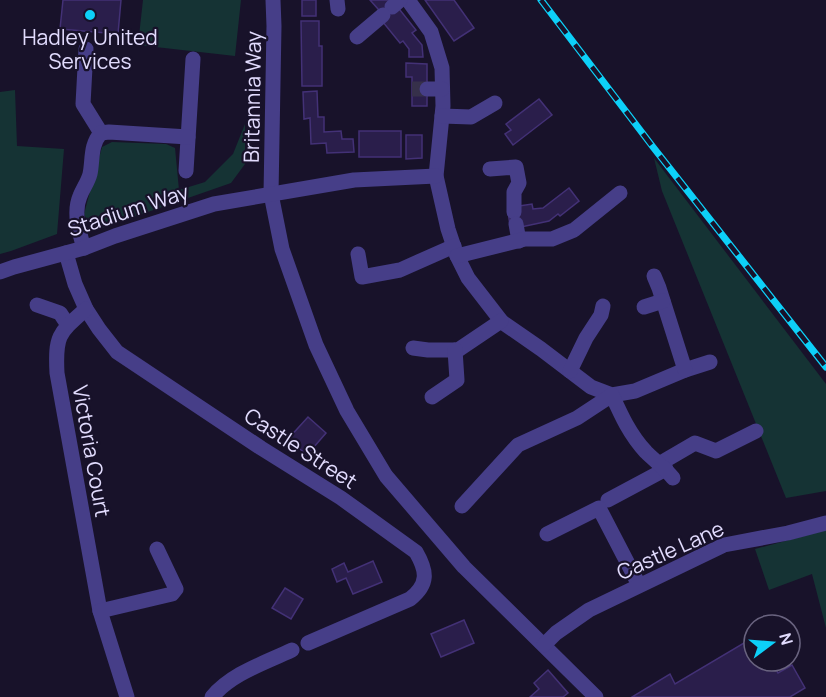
<svg xmlns="http://www.w3.org/2000/svg" width="826" height="697" viewBox="0 0 826 697" font-family="Manrope,sans-serif">
<style>
.green{fill:#153334}
.building{fill:#2a1e4b;stroke:#433176;stroke-width:1.5}
.lines{fill:none;stroke-linecap:round;stroke-linejoin:round}
.minor-tunnel{stroke:#36304a;stroke-width:15;stroke-dasharray:15 8;stroke-linecap:butt}
.minor{stroke:#463e88;stroke-width:15}
.rail-casing{stroke:#0dd0f8;stroke-width:7}
.rail{stroke:#18122a;stroke-width:4.5;stroke-dasharray:14;stroke-linecap:butt}
.poi-dot{fill:#0dd0f8;stroke:#18122a;stroke-width:2}
.labels{text-anchor:middle;dominant-baseline:central;stroke-width:4.5;stroke-linejoin:round;paint-order:stroke}
.poi-label{font-size:21px;fill:#e2dcfe;stroke:#18122a}
.street-label{font-size:21px;fill:#e2dcfe;stroke:#18122a}
</style>
<rect width="100%" height="100%" fill="#18122a"/>
<g class="green">
<polygon points="143,0 241,0 235,56 138,45"/>
<polygon points="15,90 17,146 64,149 57,234 11,251 0,254 0,92"/>
<polygon points="245,124 245,164 231,183 102,228 90,226 84,214 102,147 112,142 166,144 175,148 179,190 205,182 233,154"/>
<polygon points="654,158 826,384 826,491 786,498 662,191"/>
<polygon points="826,530 826,628 812,574 769,590 755,549"/>
</g>
<g class="building">
<polygon points="63,0 121,0 118,34 60,29"/>
<rect x="302" y="0" width="14" height="16"/>
<polygon points="370,0 392,0 416,30 412,33 422,45 423,57 409,57 409,49 403,41 400,43 382,21 386,18"/>
<polygon points="425,0 454,0 474,28 454,41"/>
<polygon points="301,21 319,21 319,46 322,46 322,86 302,86"/>
<polygon points="406,63 427,64 427,106 412,106 412,77 406,77"/>
<polygon points="317,91 318,117 324,117 324,132 341,131 342,139 353,139 354,152 327,153 326,143 311,144 310,118 304,119 303,92"/>
<polygon points="539,99 552,115 513,145 505,134 511,130 506,124"/>
<rect x="359" y="131" width="42" height="26"/>
<polygon points="406,135 422,135 422,158 406,159"/>
<polygon points="569,188 579,201 560,216 558,214 549,221 521,227 510,225 508,212 519,206 532,204 533,209 543,208"/>
<polygon points="308,417 326,433 307,455 288,439"/>
<polygon points="373,561 382,582 353,594 346,578 337,582 332,569 344,563 348,572"/>
<polygon points="285,588 303,599 291,619 272,608"/>
<polygon points="464,620 474,643 441,657 431,634"/>
<polygon points="754,637 754,661 771,661 778,673 792,665 805,688 790,697 632,697 670,674 675,684"/>
<polygon points="548,670 568,693 563,697 530,697 539,689 534,683"/>
</g>
<g class="lines">
<polyline class="minor-tunnel" points="412,89 427,89"/>
<g class="minor">
<polyline points="273,0 274,26 271,194 282,249 316,345 347,411 386,476 464,567 596,697"/>
<polyline points="337,0 338,9"/>
<polyline points="408,0 431,32 442,68 443,106 436,176 448,229 457,256 468,278 502,322 541,349 591,387 612,395 635,391 685,370 710,362"/>
<polyline points="392,7 400,0"/>
<polyline points="357,37 383,15"/>
<polyline points="86,49 83,104 101,133"/>
<polyline points="427,89 442,89"/>
<polyline points="442,116 471,117 495,103"/>
<polyline points="490,169 516,167 519,183 514,192 514,212"/>
<polyline points="186,171 193,59"/>
<polyline points="516,224 519,241"/>
<path d="M84,248C79,232 73,212 80,196C83,188 88,182 90,174C93,160 90,145 101,133L109,132L188,137"/>
<path d="M66,253L75,284L86,309L99,329L117,352L261,448L341,498L416,552C427,571 429,584 410,599L308,643"/>
<polyline points="358,254 362,277 400,270 454,246"/>
<polyline points="457,256 525,239 552,239 574,230 620,193"/>
<polyline points="0,272 14,267 84,248 115,236 214,204 354,180 436,176"/>
<polyline points="654,276 659,288 685,370"/>
<polyline points="37,305 60,313 68,325"/>
<polyline points="644,307 663,301"/>
<path d="M86,309C59,333 55,335 57,373L100,611"/>
<polyline points="413,348 428,350 458,350 501,321"/>
<polyline points="570,371 586,338 601,315 603,306"/>
<polyline points="432,397 457,380 455,350"/>
<polyline points="659,464 695,443 716,451 756,431"/>
<polyline points="608,500 666,469"/>
<path d="M462,506L518,445L577,418L612,395C621,415 630,435 646,452C655,461 665,468 673,478"/>
<polyline points="547,534 599,508 639,585"/>
<polyline points="544,645 556,633 589,610 724,545 788,533 826,523"/>
<polyline points="127,697 100,611 172,594 176,589 157,549"/>
<path d="M212,697C232,673 265,663 292,650"/>
</g>
<g class="rail-casing">
<polyline id="rail" points="541,0 653,147 826,367"/>
</g>
<use href="#rail" class="rail"/>
</g>
<circle class="poi-dot" cx="90" cy="15" r="6"/>
<g class="labels">
<g class="poi-label">
<text x="90" y="37">Hadley United<tspan x="90" dy="24">Services</tspan></text>
</g>
<g class="street-label">
<text transform="translate(252 97) rotate(-89)">Britannia Way</text>
<text transform="translate(128 210) rotate(-18)">Stadium Way</text>
<text transform="translate(301 448) rotate(33)">Castle Street</text>
<text transform="translate(92 451) rotate(80)">Victoria Court</text>
<text transform="translate(670 550) rotate(-24)">Castle Lane</text>
</g>
</g>
<g transform="translate(772 643) rotate(74)"><circle r="28" fill="#18122a" stroke="#69637f" stroke-width="1.5"/>
<path d="M0-4.5L10 22L0 15L-10 22Z" fill="#0dd0f8"/>
<text y="-9" font-size="16" font-weight="bold" text-anchor="middle" fill="#e2dcfe">N</text>
</g>
</svg>
